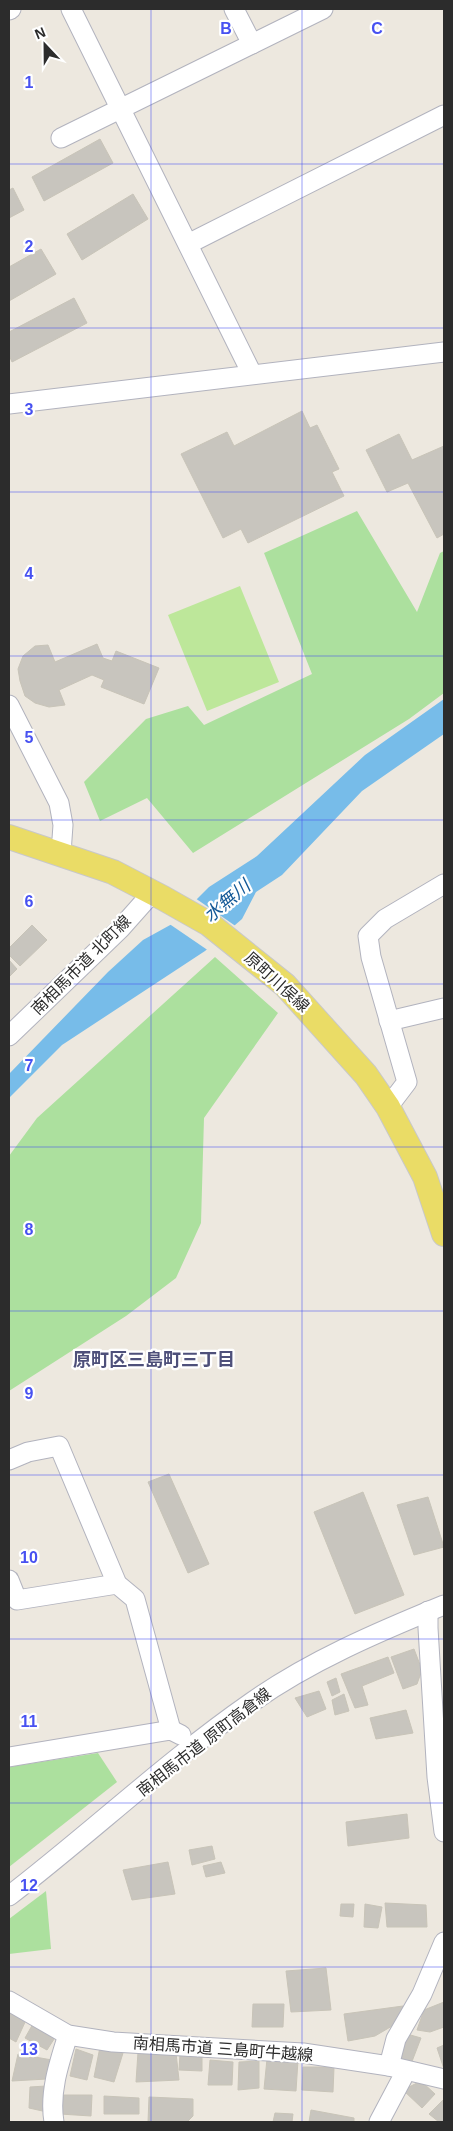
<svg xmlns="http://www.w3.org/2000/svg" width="453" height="2131" viewBox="0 0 453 2131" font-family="Helvetica,'Noto Sans JP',sans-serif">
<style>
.green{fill:#ace09e}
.pitch{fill:#bde79a}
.water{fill:#77bce9}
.pier{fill:#ede8df}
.building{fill:#c8c5be;stroke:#c8c4b8}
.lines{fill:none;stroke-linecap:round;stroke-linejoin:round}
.minor-casing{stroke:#b2b3be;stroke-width:21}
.major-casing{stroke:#c8c8c8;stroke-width:26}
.minor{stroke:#fff;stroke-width:19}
.major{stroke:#eadc66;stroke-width:24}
.grid{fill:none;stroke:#4751f1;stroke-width:1;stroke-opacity:0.55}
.labels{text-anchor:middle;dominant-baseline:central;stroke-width:4.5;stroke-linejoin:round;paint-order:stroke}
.street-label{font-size:16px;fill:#2c2c2c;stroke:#fff}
.water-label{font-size:18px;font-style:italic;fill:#145997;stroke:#fff}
.neighbourhood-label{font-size:18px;font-weight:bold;fill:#4e507a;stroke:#fff}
.grid-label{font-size:16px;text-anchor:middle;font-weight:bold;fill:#4751f1;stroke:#fff;stroke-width:4.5;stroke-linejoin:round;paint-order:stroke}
</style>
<rect width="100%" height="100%" fill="#ede8df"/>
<g class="green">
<polygon points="357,511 417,612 440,553 444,551 444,693 409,719 193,853 147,798 100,821 84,782 146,719 188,706 204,725 312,674 264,553"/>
<polygon points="215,957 278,1013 204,1118 201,1223 176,1278 126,1316 9,1391 9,1156 37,1118"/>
<polygon points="98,1753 117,1782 9,1867 9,1767"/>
<polygon points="46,1891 51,1949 9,1954 9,1919"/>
</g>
<polygon class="pitch" points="240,586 279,682 207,711 168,615"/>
<polygon class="water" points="444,699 444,734 362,791 282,875 256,892 242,919 205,951 62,1045 9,1098 9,1074 108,972 143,940 172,924 209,887 257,856 365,755"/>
<polygon class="pier" points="195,898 237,927 209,951 168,923"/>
<g class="building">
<polygon points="100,139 113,163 44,201 32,177"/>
<polygon points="13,188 24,210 9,218 9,190"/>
<polygon points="133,194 148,219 82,260 67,234"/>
<polygon points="41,249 56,274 9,301 9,267"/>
<polygon points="74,298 87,323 12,362 9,355 9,332"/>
<polygon points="302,411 310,428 317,425 339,469 332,472 344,496 248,543 241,529 223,538 181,454 227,432 234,446"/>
<polygon points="399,434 412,460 444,446 444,534 437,538 408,483 387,492 366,450"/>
<polygon points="97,644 103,658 112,661 116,651 159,668 144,704 101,687 104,680 92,675 59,690 65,705 49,707 35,703 25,696 20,681 18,669 23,656 35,646 48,645 55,662"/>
<polygon points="32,925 47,940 20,966 9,955 9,948"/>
<polygon points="9,960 17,969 9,977"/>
<polygon points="169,1474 209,1564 188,1573 148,1482"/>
<polygon points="363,1492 404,1595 355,1614 314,1512"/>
<polygon points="428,1497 444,1547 414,1555 397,1505"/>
<polygon points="414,1649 422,1670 417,1684 403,1689 391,1657"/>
<polygon points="388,1657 394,1673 362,1686 368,1705 355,1708 341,1674"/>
<polygon points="336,1678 340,1692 332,1696 327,1682"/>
<polygon points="319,1691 326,1709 307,1717 295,1698"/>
<polygon points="344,1694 349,1711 335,1715 332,1700"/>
<polygon points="406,1710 413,1733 376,1739 370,1718"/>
<polygon points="407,1814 409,1838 348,1846 346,1822"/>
<polygon points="212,1846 215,1859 192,1865 189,1850"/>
<polygon points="168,1862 175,1894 132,1900 123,1870"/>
<polygon points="221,1862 225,1873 206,1877 203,1866"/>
<polygon points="385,1903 426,1905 427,1927 387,1927"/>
<polygon points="341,1904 354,1904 353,1917 340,1916"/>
<polygon points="365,1904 382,1907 378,1928 364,1927"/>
<polygon points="326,1968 331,2010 291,2012 286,1971"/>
<polygon points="444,2002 444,2027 430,2032 417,2030 424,2010"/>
<polygon points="253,2004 284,2004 283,2027 252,2027"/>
<polygon points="403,2006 404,2019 375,2036 348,2041 344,2014"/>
<polygon points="9,2012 26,2020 16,2042 9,2038"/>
<polygon points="34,2022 56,2036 47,2050 25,2038"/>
<polygon points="407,2034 421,2038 411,2064 400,2062"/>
<polygon points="444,2045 444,2069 437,2048"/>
<polygon points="100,2047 123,2053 114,2082 94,2077"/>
<polygon points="76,2049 93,2055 87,2080 70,2076"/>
<polygon points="138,2052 176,2053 179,2080 136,2082"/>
<polygon points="18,2054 52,2060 47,2079 12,2081"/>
<polygon points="180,2054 202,2055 202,2071 179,2070"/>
<polygon points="267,2059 298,2060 296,2091 264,2089"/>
<polygon points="210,2060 233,2062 232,2085 208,2085"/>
<polygon points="259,2061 259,2088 238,2090 239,2062"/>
<polygon points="303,2067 334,2067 333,2092 302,2090"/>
<polygon points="421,2081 435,2094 422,2108 403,2090"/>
<polygon points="46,2086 47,2112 29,2108 30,2087"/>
<polygon points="63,2095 92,2095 91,2116 60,2114"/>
<polygon points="104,2096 139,2098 139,2114 104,2114"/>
<polygon points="149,2097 193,2099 193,2116 187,2122 148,2122"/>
<polygon points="443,2100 444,2122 439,2122 429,2114"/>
<polygon points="311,2110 354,2118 354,2122 309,2122"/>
<polygon points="275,2113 293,2114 292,2122 273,2122"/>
</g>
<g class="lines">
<g class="minor-casing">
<g id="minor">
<polyline points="71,9 252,374"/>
<polyline points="234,9 252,44 323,9"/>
<polyline points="9,10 11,9"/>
<polyline points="61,138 252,44"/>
<polyline points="188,244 444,115"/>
<polyline points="9,404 444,352"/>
<polyline points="9,705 59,803 63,825 61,853"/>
<polyline points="389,1021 444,1008"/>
<polyline points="9,1036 120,929 152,893"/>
<polyline points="388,1107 407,1082 371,957 368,936 385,919 444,884"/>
<polyline points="9,1460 28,1452 59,1446 117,1584 135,1599 171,1730"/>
<polyline points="9,1580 17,1600 117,1584"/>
<polyline points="428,1611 428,1628 437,1777 444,1832"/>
<polyline points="9,1757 171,1730 181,1735"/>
<path d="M9,1896C91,1833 167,1761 252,1702C310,1661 378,1632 444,1605"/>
<polyline points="9,2001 68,2035 113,2042 303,2053 389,2066 444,2079"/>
<polyline points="389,2066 396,2039 422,1994 444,1942"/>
<path d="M54,2122C49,2093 59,2063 68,2035"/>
<polyline points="379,2122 406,2071"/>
</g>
</g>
<g class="major-casing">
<polyline id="major" points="9,837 113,872 163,898 209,924 285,985 366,1075 388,1107 425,1177 444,1234"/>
</g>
<use href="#minor" class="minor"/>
<use href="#major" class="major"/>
</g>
<path class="grid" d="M151,9V2122M302,9V2122M9,164H444M9,328H444M9,492H444M9,656H444M9,820H444M9,984H444M9,1147H444M9,1311H444M9,1475H444M9,1639H444M9,1803H444M9,1967H444"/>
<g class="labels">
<g class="street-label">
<text transform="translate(81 965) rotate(-45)">南相馬市道 北町線</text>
<text transform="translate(277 982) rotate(42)">原町川俣線</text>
<text transform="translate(204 1742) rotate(-38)">南相馬市道 原町高倉線</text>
<text transform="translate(223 2049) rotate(4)">南相馬市道 三島町牛越線</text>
</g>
<g class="water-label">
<text transform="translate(227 901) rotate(-40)">水無川</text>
</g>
<g class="neighbourhood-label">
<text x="154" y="1360">原町区三島町三丁目</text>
</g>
</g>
<g class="grid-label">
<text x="226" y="34">B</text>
<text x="377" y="34">C</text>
<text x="29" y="88">1</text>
<text x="29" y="252">2</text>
<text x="29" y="415">3</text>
<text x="29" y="579">4</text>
<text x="29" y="743">5</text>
<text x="29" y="907">6</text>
<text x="29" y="1071">7</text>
<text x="29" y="1235">8</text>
<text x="29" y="1399">9</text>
<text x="29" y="1563">10</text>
<text x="29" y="1727">11</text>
<text x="29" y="1891">12</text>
<text x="29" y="2055">13</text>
</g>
<rect width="453" height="2131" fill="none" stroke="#2c2c2c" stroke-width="20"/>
<g transform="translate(45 45) rotate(338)" stroke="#ffffff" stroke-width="4" paint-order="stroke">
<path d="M0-4L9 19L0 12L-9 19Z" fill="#2c2c2c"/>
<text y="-8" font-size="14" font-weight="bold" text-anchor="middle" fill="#2c2c2c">N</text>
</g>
</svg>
